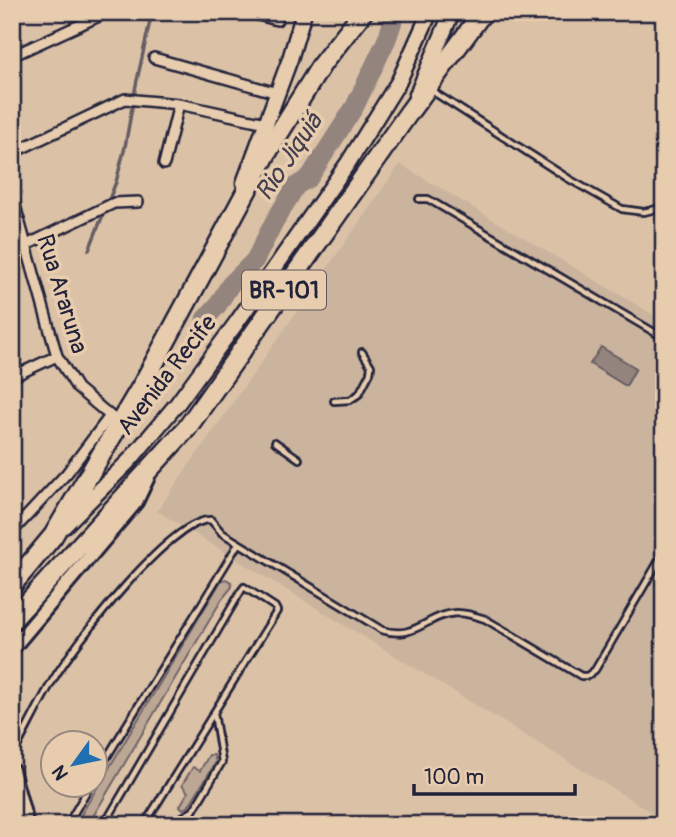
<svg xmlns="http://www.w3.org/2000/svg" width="676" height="837" viewBox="0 0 676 837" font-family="Pangolin,sans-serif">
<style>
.built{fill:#cbb49e}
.green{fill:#bca795;stroke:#6f6468;stroke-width:2}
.water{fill:#94847e;stroke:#665d63;stroke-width:2}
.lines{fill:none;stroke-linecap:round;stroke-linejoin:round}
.stream{stroke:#665d63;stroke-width:3.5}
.river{stroke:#94847e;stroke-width:19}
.lane-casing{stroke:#22223b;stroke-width:10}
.street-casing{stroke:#22223b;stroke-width:14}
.secondary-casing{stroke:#22223b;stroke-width:18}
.primary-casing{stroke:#22223b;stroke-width:19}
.highway-casing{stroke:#22223b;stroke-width:23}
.lane{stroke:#e7ccae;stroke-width:4.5}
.street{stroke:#e7ccae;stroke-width:9}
.secondary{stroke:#e7ccae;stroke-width:12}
.primary{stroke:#e7ccae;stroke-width:14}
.highway{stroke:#e7ccae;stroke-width:18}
.labels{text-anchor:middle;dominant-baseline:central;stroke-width:7;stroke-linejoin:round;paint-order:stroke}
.shield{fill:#e7ccae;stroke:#5d555e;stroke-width:2}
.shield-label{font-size:23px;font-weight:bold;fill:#22223b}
.street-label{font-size:24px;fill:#22223b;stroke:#e7ccae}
.water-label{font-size:26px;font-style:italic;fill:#443f4f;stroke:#e7ccae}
</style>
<rect width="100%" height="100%" fill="#dbc2a7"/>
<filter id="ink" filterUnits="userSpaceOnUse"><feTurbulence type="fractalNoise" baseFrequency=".0143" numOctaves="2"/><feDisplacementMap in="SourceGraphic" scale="14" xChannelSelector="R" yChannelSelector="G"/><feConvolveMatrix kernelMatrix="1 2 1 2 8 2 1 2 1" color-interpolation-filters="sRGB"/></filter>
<g filter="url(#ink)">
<polygon class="built" points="400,164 664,321 664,820 157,511"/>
<g class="green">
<polygon points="226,579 231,582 232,587 222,599 88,825 79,818 221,581"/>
<polygon points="209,755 214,755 216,762 188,807 183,809 180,806 188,792 182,785 193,767 200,771"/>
</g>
<polygon class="water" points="601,347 636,368 626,386 590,364"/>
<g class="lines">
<polyline class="stream" points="89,250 116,182 125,147 136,85 152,12"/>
<polyline class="river" points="205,319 217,306 230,285 255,260 274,222 296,186 309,178 355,106 387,39 396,12"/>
<g class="lane-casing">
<g id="lane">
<polyline points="432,91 569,179 622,209 644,212 664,207"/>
<polyline points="419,199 428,199 664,338"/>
<polyline points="334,401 350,400 359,394 370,373 371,366 362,352"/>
<polyline points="275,442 299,459"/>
<path d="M12,756C26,731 38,705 53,680C74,645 171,518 211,520L222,533L382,630C416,641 427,614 457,613C467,613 476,616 485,619L581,676H587L595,670L664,552"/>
<path d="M94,779C141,699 191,623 238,544"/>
<polyline points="70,825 70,820 91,784"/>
<polyline points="104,825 241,591 244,587 275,607 277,611 144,825"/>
<polyline points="168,825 193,811 222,762 214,713"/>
</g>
</g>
<g class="street-casing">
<g id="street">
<polyline points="247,12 277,20"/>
<polyline points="12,56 108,12"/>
<polyline points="154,58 277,93"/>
<polyline points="12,153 125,99 179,104 266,123"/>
<polyline points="164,164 179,104"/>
<polyline points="12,195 57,356 77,388 120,424"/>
<polyline points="12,252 114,203 138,202"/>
<polyline points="12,377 57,356"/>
<polyline points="12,532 67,473 110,416"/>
</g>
</g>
<g class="secondary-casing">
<g id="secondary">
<polyline points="12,649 136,502 148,477"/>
<polyline points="12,770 27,825"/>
</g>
</g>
<g class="primary-casing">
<g id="primary">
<polyline points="416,97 452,12"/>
<polyline points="244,183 290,59 304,12"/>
<polyline points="64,526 130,460 177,404 237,322 348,163 399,81 430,12"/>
</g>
</g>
<g class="highway-casing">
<g id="highway">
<polyline points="12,585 53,536 144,382 268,151 322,64 363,12"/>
<polyline points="12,620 187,428 410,111 483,12"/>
</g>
</g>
<use href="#lane" class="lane"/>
<use href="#street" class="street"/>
<use href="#secondary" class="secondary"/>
<use href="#primary" class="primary"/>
<use href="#highway" class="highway"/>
</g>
</g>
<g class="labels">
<rect class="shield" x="242" y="270.5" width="84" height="39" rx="5"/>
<g class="shield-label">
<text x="284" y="290">BR-101</text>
</g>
<g class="street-label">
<text transform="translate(62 294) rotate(73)">Rua Araruna</text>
<text transform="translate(167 375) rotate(-52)">Avenida Recife</text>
</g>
<g class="water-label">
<text transform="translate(289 157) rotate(-56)">Rio Jiquiá</text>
</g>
</g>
<rect width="676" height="837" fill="none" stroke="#e7ccae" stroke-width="42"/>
<rect x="21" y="21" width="634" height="795" fill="none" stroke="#22223b" stroke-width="2.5" filter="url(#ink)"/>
<g transform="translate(74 764) rotate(237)"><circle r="33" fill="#e7ccae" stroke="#988880" stroke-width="2"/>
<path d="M0-5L12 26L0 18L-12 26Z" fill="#1f6fb2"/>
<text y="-10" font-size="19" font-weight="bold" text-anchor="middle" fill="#22223b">N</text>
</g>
<path d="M414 784v10h161v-10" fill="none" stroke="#22223b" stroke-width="3.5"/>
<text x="424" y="784" font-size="21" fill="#22223b" stroke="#e7ccae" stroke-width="5" paint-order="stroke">100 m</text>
</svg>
